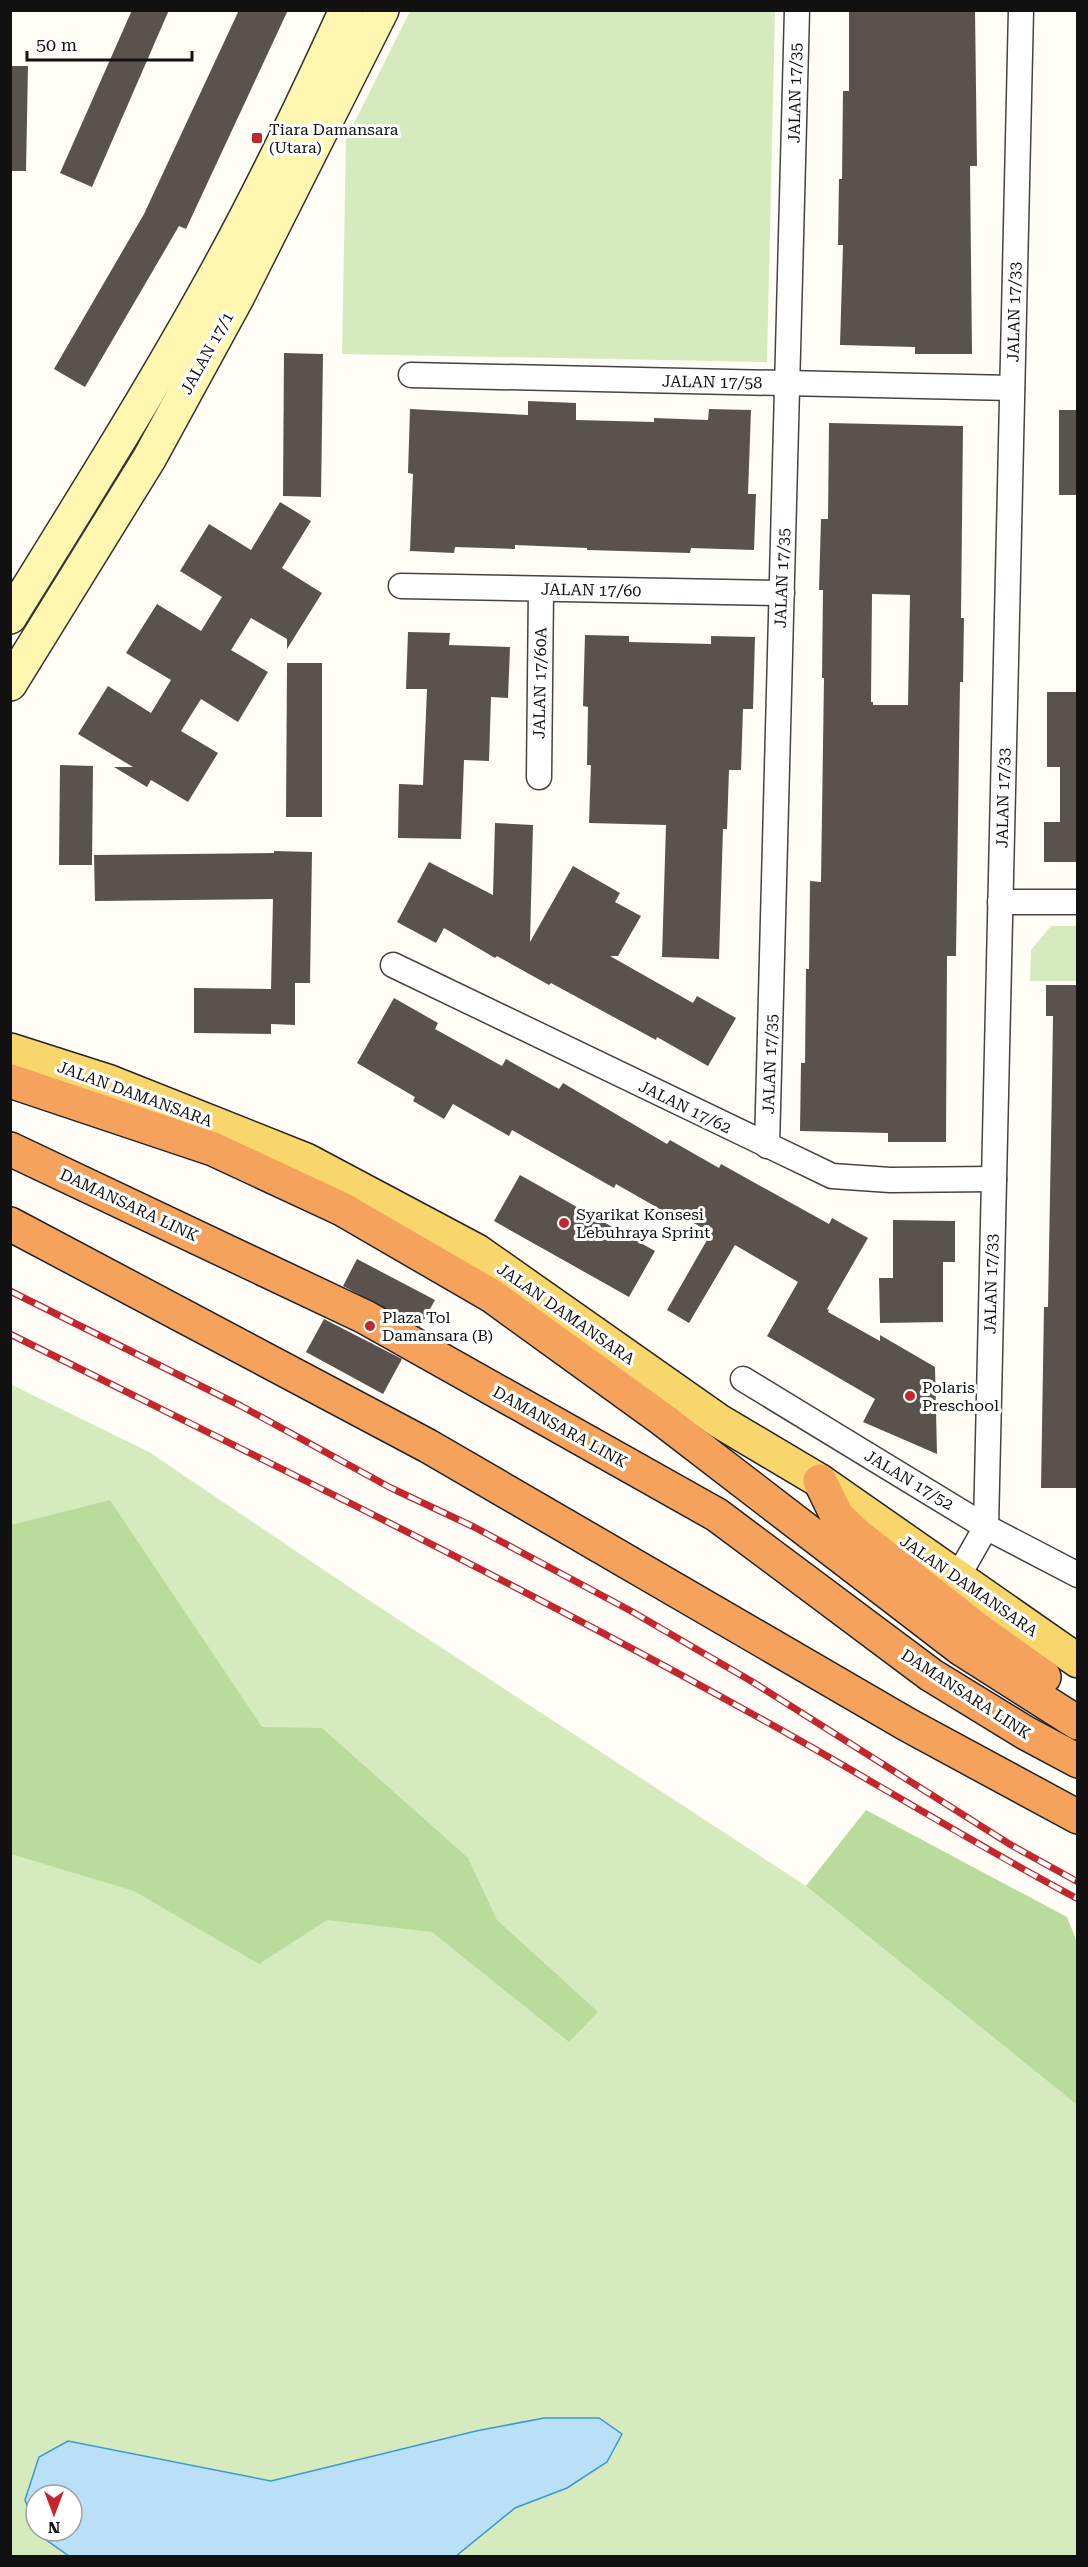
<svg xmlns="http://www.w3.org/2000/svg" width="1088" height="2567" viewBox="0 0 1088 2567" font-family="'Roboto Serif',serif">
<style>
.green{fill:#d5ebbd;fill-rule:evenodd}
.forest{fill:#b9dc9c}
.water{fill:#b9e0f7;stroke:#3f96cf;stroke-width:1.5}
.building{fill:#5a524d;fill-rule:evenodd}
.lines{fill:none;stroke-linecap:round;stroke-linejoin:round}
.street-casing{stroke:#444;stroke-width:27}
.secondary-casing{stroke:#333;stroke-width:36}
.primary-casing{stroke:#222;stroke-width:36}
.highway-casing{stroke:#222;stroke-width:36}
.street{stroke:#fff;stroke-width:24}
.secondary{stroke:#fff6b0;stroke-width:33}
.primary{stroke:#f9d66b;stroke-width:33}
.highway{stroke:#f5a25d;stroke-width:33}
.rail-casing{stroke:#c4262e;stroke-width:7}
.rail{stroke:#fff;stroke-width:4.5;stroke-dasharray:14;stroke-linecap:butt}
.poi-dot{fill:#c4262e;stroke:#fff;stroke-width:2}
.labels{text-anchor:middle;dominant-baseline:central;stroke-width:6;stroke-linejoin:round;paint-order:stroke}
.street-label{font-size:16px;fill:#111;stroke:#fff}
.poi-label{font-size:16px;fill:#111;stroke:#fff;text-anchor:start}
</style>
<rect width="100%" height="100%" fill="#fffdf5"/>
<g class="green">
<polygon points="410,11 775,11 767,362 342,354 346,139"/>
<polygon points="1051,926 1077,926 1077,981 1030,981 1031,950"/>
<path d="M10,1384L149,1452L367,1599L806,1886L1077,2105V2556H11ZM36,2495H72V2531H36Z"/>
</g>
<g class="forest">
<polygon points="110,1500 262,1727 322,1728 468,1858 497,1920 598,2012 569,2042 432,1932 327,1920 259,1964 134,1891 11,1854 11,1525"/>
<polygon points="866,1810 1067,1917 1077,1942 1077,2105 806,1886"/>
</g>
<polygon class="water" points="544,2418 599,2418 622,2434 607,2462 567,2488 515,2508 456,2556 69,2556 39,2535 37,2531 72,2531 72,2495 36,2495 36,2527 25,2500 39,2457 68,2441 271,2481 476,2431"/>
<g class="building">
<polygon points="132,10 169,10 92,187 60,173"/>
<polygon points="239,10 288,10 186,229 179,226 85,387 54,369 144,214"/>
<polygon points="849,10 975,10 977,166 970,166 972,354 915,354 915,347 840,345 843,245 838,245 839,179 842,179 843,91 849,91"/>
<polygon points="10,66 28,66 26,171 10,171"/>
<polygon points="284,353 323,354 321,497 283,496"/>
<polygon points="528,401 576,403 576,420 654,422 654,418 708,420 709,409 751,410 748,494 756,494 754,550 691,548 690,553 587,550 587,548 515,545 515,549 455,547 454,553 410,551 413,474 408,473 410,409 528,415"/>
<rect x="1059" y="410" width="18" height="85"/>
<path d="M829,423L963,426L961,618H964L963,682H960L956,956H947L946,1142H888V1133L800,1131L801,1063H805L806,969H809L810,881L821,882L824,678H822L823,590H819L821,519H828ZM872,594L910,595L908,705H873V702H871Z"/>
<polygon points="280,502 311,521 282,568 322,593 287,649 287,639 251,618 231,650 268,672 238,722 201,699 181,731 218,753 188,802 151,780 147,787 114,767 133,767 78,734 108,686 151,713 171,680 126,653 157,604 201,631 222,597 180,571 209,524 251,550"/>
<polygon points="408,632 450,633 449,645 510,647 508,698 491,697 489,761 464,760 461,839 398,838 399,784 423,785 427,689 406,689"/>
<polygon points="585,635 629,636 629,642 711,644 711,636 755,637 753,709 743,709 741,770 729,770 727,829 723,829 719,959 662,957 666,825 589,823 591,765 587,765 588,707 583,706"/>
<polygon points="287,663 322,663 322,817 286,817"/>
<polygon points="1047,692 1077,692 1077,862 1044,862 1044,822 1060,822 1060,767 1047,767"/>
<polygon points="60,765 93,766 92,865 59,865"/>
<polygon points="495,823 533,825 530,942 573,866 620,893 615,902 641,916 618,956 610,956 693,1003 697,996 736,1018 708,1066 657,1037 656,1040 551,983 549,985 497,956 495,958 444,928 436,943 397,922 429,862 493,895"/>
<polygon points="274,851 312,852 310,983 295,983 295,1025 271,1024 271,1034 194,1033 194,988 271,989 273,899 95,901 94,855 274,853"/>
<polygon points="1046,985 1077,985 1077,1488 1041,1488 1044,1307 1048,1307 1052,1085 1053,1016 1046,1016"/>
<polygon points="394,998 438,1023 435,1029 502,1066 506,1059 559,1089 563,1083 667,1144 670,1140 719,1168 721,1164 829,1224 832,1218 868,1238 827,1309 829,1310 828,1312 880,1341 880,1335 935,1367 937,1454 863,1422 875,1399 767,1336 798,1282 735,1245 689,1323 667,1310 711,1233 675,1212 672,1216 616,1184 614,1188 512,1130 509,1136 453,1104 444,1119 413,1101 415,1097 357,1063"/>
<polygon points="520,1175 655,1251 629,1297 494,1221"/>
<polygon points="893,1220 955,1221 955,1262 943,1262 943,1322 880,1323 879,1278 893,1278"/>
<polygon points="357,1259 435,1300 420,1327 343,1286"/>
<polygon points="324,1319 402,1359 383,1394 306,1352"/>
</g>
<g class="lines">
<g class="street-casing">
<g id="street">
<polyline points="411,375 1012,388"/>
<polyline points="401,586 782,593"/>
<polyline points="539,777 541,589"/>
<polyline points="1000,902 1078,902"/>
<polyline points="393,965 832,1176 890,1180 994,1179"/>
<polyline points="767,1146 797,10"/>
<polyline points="743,1379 986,1527 1078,1575"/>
<polyline points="957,1578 986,1527 1021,10"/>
</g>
</g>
<g class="secondary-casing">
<g id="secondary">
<path d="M10,617C80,504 151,391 215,275C263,188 305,100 346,10"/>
<polyline points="10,684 149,459 238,296 382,10"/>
</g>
</g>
<g class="primary-casing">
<polyline id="primary" points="10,1050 110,1082 306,1160 477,1251 719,1421 820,1481 1078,1661"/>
</g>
<g class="highway-casing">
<g id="highway">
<polyline points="10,1081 213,1149 342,1209 492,1296 662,1419 960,1648 1078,1723"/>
<polyline points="10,1149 365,1317 717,1515 931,1675 1024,1732 1078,1761"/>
<polyline points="10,1224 428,1446 908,1725 1078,1817"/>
<polyline points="820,1481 837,1516 856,1534 977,1629 1044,1677"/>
</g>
</g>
<use href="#street" class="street"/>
<use href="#secondary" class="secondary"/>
<use href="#primary" class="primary"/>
<use href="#highway" class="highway"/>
<g class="rail-casing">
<g id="rail">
<polyline points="10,1291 241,1406 391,1488 474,1527 631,1611 751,1681 1011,1845 1078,1882"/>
<path d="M10,1334C257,1457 505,1577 745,1710C857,1771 965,1839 1078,1899"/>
</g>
</g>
<use href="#rail" class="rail"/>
</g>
<g class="poi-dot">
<rect x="251" y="132" width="12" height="12" rx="3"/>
<circle cx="564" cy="1223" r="6"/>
<circle cx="370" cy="1326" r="6"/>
<circle cx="910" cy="1396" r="6"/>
</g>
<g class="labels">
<g class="street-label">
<text transform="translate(795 93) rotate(-89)">JALAN 17/35</text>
<text transform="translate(1014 312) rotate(-89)">JALAN 17/33</text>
<text transform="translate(207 353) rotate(-61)">JALAN 17/1</text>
<text transform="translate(712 382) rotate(1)">JALAN 17/58</text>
<text transform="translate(782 578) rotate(-88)">JALAN 17/35</text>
<text transform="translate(591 590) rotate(1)">JALAN 17/60</text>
<text transform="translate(540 683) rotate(-89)">JALAN 17/60A</text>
<text transform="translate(1003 798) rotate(-89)">JALAN 17/33</text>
<text transform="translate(770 1064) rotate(-88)">JALAN 17/35</text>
<text transform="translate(135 1094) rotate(20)">JALAN DAMANSARA</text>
<text transform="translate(685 1107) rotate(26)">JALAN 17/62</text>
<text transform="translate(129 1205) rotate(25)">DAMANSARA LINK</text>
<text transform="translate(991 1284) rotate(-89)">JALAN 17/33</text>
<text transform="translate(566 1314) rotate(35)">JALAN DAMANSARA</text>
<text transform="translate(560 1427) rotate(29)">DAMANSARA LINK</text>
<text transform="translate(909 1480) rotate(31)">JALAN 17/52</text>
<text transform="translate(969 1586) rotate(35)">JALAN DAMANSARA</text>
<text transform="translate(966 1694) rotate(33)">DAMANSARA LINK</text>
</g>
<g class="poi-label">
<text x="269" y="129">Tiara Damansara<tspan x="269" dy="18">(Utara)</tspan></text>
<text x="576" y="1214">Syarikat Konsesi<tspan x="576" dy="18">Lebuhraya Sprint</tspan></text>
<text x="382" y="1317">Plaza Tol<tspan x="382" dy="18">Damansara (B)</tspan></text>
<text x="922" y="1387">Polaris<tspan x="922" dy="18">Preschool</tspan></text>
</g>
</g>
<rect width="1088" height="2567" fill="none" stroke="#111111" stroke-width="24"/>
<g transform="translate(54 2513) rotate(180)"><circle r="28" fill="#ffffff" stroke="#a0a0a0" stroke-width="1.5"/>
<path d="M0-4.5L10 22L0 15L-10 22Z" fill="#c4262e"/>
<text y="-9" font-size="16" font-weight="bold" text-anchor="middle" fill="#111111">N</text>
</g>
<path d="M27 51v9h165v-9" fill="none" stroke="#111111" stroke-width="3"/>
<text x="36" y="51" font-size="18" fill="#111111" stroke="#ffffff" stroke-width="4.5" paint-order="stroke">50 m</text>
</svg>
